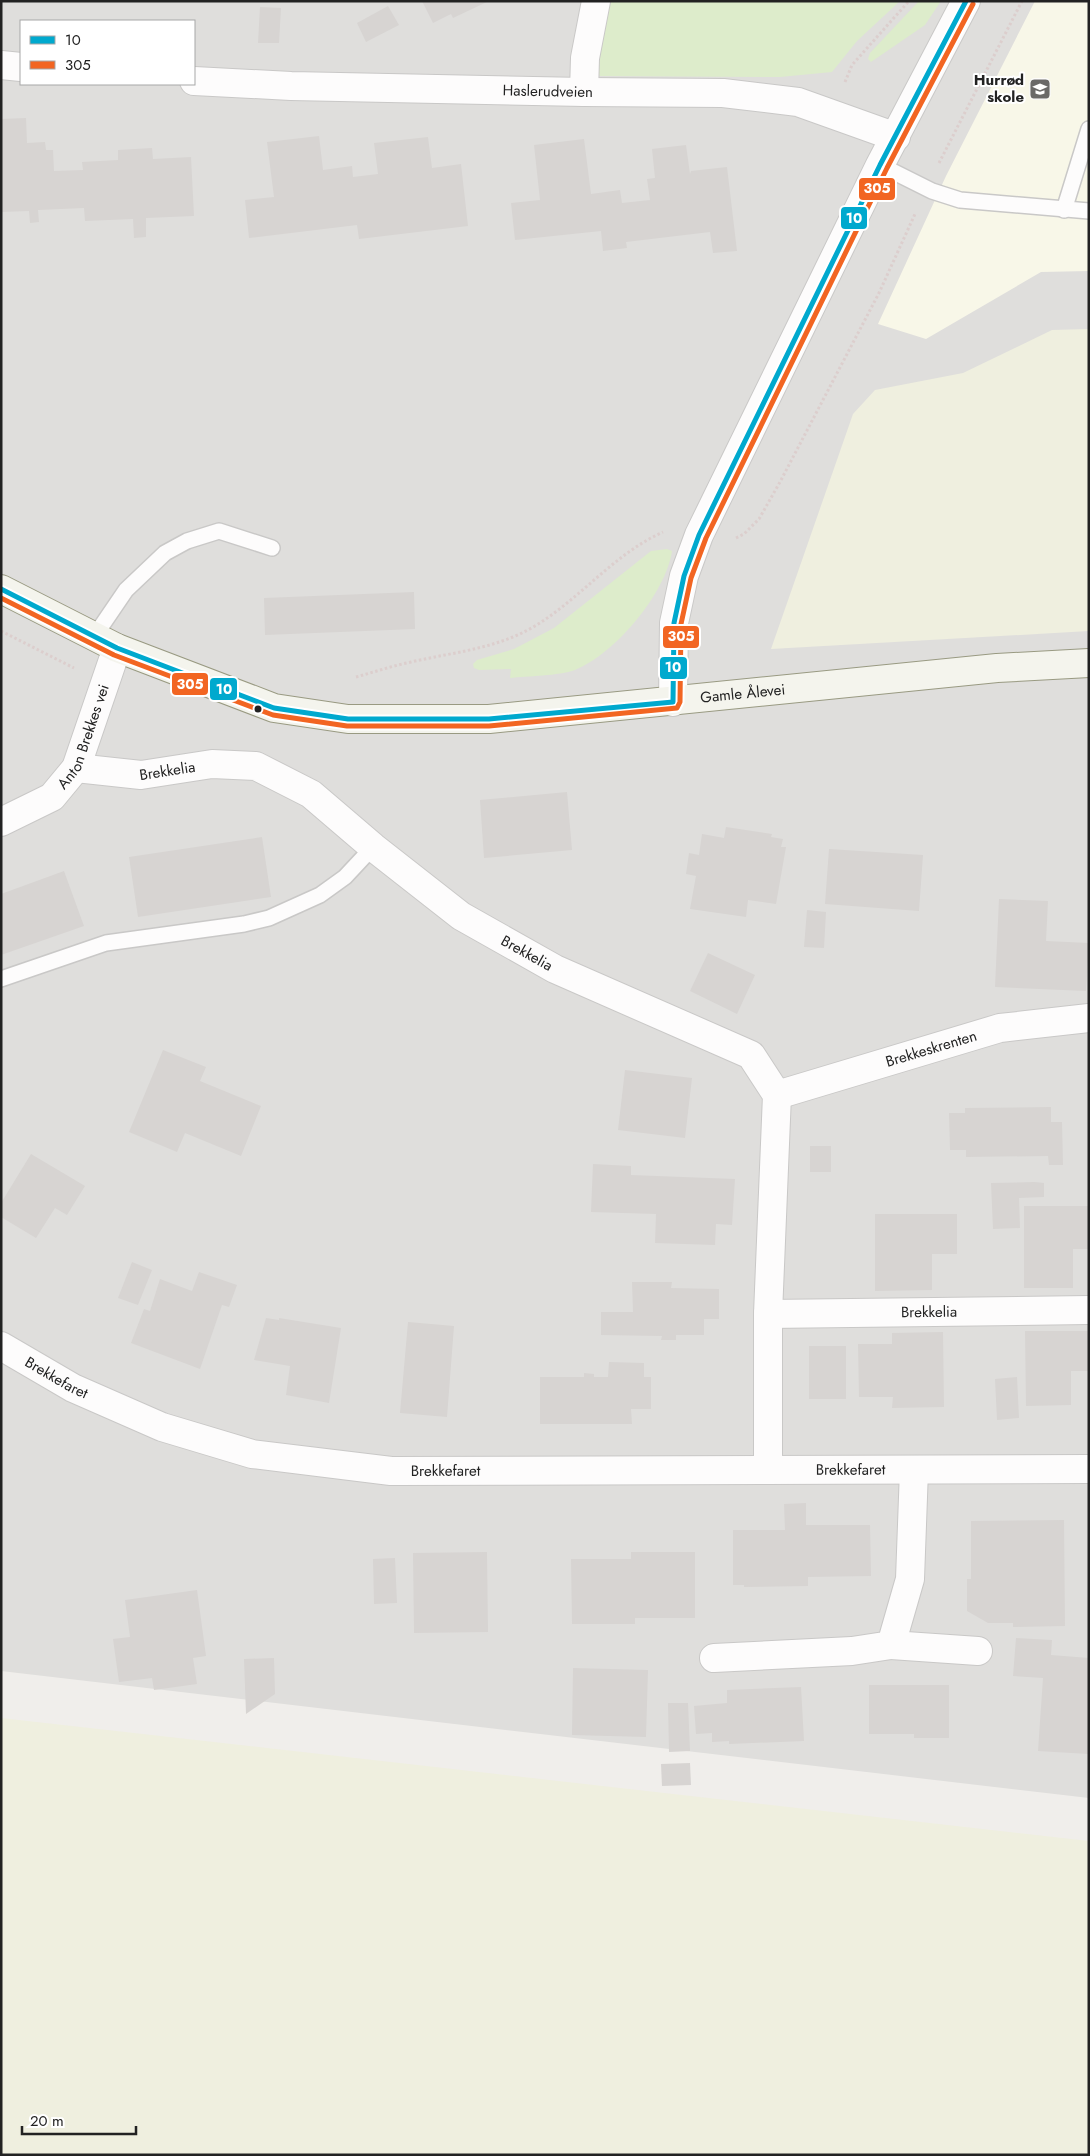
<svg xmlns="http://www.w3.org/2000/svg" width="1090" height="2156" viewBox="0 0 1090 2156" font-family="Jost,sans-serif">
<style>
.residential{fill:#dfdedc;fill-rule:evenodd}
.education{fill:#f8f7e8}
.farmland{fill:#efefdf}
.grass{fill:#ddeccb}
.building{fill:#d7d4d2}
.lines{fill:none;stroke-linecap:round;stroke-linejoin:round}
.lane-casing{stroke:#c9c8c7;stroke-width:18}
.street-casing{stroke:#c9c8c7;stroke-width:30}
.secondary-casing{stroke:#999a82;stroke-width:30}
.path{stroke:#dccecd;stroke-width:3;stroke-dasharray:2.5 2.5;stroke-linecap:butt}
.lane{stroke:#fdfcfc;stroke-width:15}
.street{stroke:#fdfcfc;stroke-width:28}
.secondary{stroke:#f4f4ed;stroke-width:28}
.bus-1-casing{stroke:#fff;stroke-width:9}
.bus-2-casing{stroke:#fff;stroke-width:9}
.bus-1{stroke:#00a9ce;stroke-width:5}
.bus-2{stroke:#f26522;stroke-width:5}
.bus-dot{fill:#222;stroke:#fff;stroke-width:2}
.labels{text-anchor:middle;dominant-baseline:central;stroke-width:4;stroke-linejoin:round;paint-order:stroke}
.poi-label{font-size:15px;font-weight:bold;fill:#222;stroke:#fff;text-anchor:end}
.street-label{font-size:15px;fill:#222;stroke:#fff}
.line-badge{stroke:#fff;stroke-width:2}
.badge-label{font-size:14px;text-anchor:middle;font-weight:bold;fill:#fff}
</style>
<rect width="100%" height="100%" fill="#f0eeeb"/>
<path class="residential" d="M1,1H1089V1798L1,1671ZM21,21H194V84H21Z"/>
<polygon class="education" points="1035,1 1089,1 1089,271 1041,272 926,339 878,324 946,176"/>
<g class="farmland">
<polygon points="1089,329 1089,631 771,649 853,414 875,390 963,373 1052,330"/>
<polygon points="1,1718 1089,1841 1089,2155 1,2155"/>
</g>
<g class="grass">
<polygon points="612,1 900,1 857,41 832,72 780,77 600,76 593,71 602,18"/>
<polygon points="919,1 941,1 925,25 871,62 868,59 870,53"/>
<path d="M667,549L672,551C666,593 615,654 575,670C559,676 527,676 510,678L511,669L479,670L474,668L473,664L477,660L514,649L554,628L651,551Z"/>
</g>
<g class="building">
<polygon points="422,1 489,1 453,18 451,14 433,23"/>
<polygon points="388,6 399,25 366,42 357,23"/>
<polygon points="260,7 281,8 279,43 258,43"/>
<polygon points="26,118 27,143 45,142 46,150 53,150 54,171 83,170 82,162 118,160 118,150 152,148 153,159 191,157 194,216 146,218 146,237 134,238 133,219 85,221 84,208 38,210 39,222 30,223 29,211 1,212 1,119"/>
<polygon points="319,136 323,170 352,166 353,177 378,174 374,143 428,137 432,168 461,164 468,226 359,239 357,225 249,238 245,200 274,197 267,142"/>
<polygon points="584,139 591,194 620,190 622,203 650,200 647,179 655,178 652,149 686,145 690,174 691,171 727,167 737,251 713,253 710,232 626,242 627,248 603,251 601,231 515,240 511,203 540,200 534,145"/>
<polygon points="414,592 415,629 265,635 264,598"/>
<polygon points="567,792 572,850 484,858 480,800"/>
<polygon points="726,827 772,834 771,837 783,839 781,847 786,847 776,904 748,900 746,917 690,909 696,876 686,874 689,853 699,855 702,834 724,838"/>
<polygon points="262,837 271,897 138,917 129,857"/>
<polygon points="829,849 923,855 919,911 825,904"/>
<polygon points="64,871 84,926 1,955 1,894"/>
<polygon points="999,899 1048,901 1046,941 1089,943 1086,991 995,987"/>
<polygon points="807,910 826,912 824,948 804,947"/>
<polygon points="708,953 755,975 737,1014 690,991"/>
<polygon points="163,1050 206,1067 200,1081 261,1106 241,1156 185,1133 177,1152 129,1132"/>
<polygon points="625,1070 692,1078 685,1138 618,1130"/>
<polygon points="1051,1107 1051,1122 1062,1122 1063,1165 1049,1165 1048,1156 966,1157 966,1150 950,1150 949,1113 965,1113 965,1108"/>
<rect x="810" y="1146" width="21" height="26"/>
<polygon points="31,1154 85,1186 67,1215 55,1208 36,1238 1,1217 1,1203"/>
<polygon points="593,1164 631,1166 631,1175 735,1179 732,1225 716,1224 715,1245 655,1243 656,1214 591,1212"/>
<polygon points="1035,1182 1044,1183 1044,1197 1019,1198 1020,1228 993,1229 991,1183"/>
<polygon points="1024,1206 1089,1206 1089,1249 1073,1249 1073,1288 1024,1288"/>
<polygon points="875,1214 957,1214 957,1254 932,1254 932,1290 875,1291"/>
<polygon points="132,1262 152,1270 138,1305 118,1298"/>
<polygon points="199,1272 237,1285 229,1307 222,1305 200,1369 131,1343 144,1309 150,1311 160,1279 192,1291"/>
<polygon points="632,1282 672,1282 671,1288 719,1289 719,1319 704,1319 704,1335 676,1335 676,1340 661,1340 662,1336 601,1335 601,1312 633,1312"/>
<polygon points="266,1318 279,1320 279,1318 341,1328 329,1403 286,1395 290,1366 254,1360"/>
<polygon points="408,1322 454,1326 447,1417 400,1413"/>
<polygon points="1025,1331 1089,1331 1089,1371 1071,1371 1071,1405 1026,1406"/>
<polygon points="943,1332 944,1407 892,1408 893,1397 859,1397 858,1344 892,1344 892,1333"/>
<rect x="809" y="1346" width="37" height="53"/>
<polygon points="609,1362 644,1363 644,1377 651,1377 651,1409 631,1409 632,1424 540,1424 540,1377 584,1377 584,1373 594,1374 594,1377 608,1377"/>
<polygon points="1017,1377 1019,1418 997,1420 995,1379"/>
<polygon points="806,1503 806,1525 870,1525 871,1576 808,1577 808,1586 744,1587 744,1585 733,1585 733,1530 785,1530 784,1504"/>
<polygon points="1064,1520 1065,1626 1013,1627 1013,1623 988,1623 967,1611 967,1579 971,1579 971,1521"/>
<polygon points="487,1552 488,1632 414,1633 413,1553"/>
<polygon points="631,1552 695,1552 695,1618 635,1618 635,1624 572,1624 571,1559 631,1559"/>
<polygon points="395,1558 397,1603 374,1604 373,1559"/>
<polygon points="197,1590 206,1656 193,1658 197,1684 154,1690 152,1678 119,1682 113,1639 130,1637 125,1600"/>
<polygon points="1016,1638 1052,1640 1051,1655 1089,1658 1089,1754 1038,1751 1043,1678 1013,1676"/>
<polygon points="274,1658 275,1694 246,1714 244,1659"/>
<polygon points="573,1668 648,1670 646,1737 572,1735"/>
<polygon points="869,1685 949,1685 949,1738 914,1738 914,1734 869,1734"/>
<polygon points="801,1687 804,1741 729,1744 729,1741 712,1742 712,1733 696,1734 694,1706 727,1703 727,1690"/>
<polygon points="668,1703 688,1703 690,1751 669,1752"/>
<polygon points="690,1763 691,1785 662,1786 661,1764"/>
</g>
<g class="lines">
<g class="lane-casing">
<g id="lane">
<polyline points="880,165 932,191 960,200 1089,211"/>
<polyline points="1064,210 1089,129"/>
<polyline points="94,637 126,590 165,553 187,541 219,531 272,548"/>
<polyline points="1,979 106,943 244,924 269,918 320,895 345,877 373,847"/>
</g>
</g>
<g class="street-casing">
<g id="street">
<polyline points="1,65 21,67"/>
<path id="s1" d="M194,81L291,86L584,92L723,93L798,102L896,137"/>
<polyline points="584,92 585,58 596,1"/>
<polyline points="673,702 674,623 684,576 699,535 880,165 966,1"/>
<path id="s2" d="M76,768L141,775L212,764L256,766L311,794L373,847L461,916L555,969L751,1055L777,1095L768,1314V1468"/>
<path id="s3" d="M1,822L52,797L76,768L117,648"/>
<path id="s4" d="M777,1095L1000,1028L1089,1018"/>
<path id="s5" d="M768,1314L1089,1310"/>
<path id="s6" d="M1,1346L73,1388L162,1427L252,1454L391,1471L1089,1469"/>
<polyline points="891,1645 978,1651"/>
<polyline points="714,1658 852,1651 891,1645 910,1579 914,1470"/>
</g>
</g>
<g class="secondary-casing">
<g id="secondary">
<path id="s7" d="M1,589L117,648L274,708L348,719H489L997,668L1089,663"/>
</g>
</g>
<g class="path">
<polyline points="845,82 852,65 909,1"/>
<polyline points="939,163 1022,1"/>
<polyline points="736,538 744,534 759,519 780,482 879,293 915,214"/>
<polyline points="1,631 74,668"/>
<path d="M356,677C374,672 392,666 411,662C454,652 496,649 535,626C581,598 614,554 663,532"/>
</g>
<use href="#lane" class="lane"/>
<use href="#street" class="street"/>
<use href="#secondary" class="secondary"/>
<g class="bus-1-casing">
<polyline id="bus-1" points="1,589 117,648 274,708 348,719 489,719 673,702 674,623 684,576 699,535 880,165 966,1"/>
</g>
<g class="bus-2-casing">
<polyline id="bus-2" points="1,598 114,655 273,715 347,726 489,726 677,708 680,702 681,624 691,578 706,538 887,168 973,4"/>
</g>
<use href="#bus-1" class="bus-1"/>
<use href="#bus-2" class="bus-2"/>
</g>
<defs>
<g id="school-square" transform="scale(1.125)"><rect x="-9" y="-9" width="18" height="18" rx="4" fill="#6a6968" stroke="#fff"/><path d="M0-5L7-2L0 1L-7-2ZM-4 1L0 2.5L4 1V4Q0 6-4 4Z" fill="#fff"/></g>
</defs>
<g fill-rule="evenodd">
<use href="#school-square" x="1040" y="89"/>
</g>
<circle class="bus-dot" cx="258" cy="709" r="4.5"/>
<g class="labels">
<g class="poi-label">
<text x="1024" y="80">Hurrød<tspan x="1024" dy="17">skole</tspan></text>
</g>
<g class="street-label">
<text stroke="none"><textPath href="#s1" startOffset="354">Haslerudveien</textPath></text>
<text stroke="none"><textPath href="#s7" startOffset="769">Gamle Ålevei</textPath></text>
<text stroke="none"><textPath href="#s3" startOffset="126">Anton Brekkes vei</textPath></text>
<text stroke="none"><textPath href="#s2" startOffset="92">Brekkelia</textPath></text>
<text stroke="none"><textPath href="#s2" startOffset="512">Brekkelia</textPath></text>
<text stroke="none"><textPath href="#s4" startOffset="161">Brekkeskrenten</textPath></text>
<text stroke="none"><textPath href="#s5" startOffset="161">Brekkelia</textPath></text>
<text stroke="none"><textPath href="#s6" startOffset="64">Brekkefaret</textPath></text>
<text stroke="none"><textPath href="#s6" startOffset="874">Brekkefaret</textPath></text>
<text stroke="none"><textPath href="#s6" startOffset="469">Brekkefaret</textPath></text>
</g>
</g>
<g class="line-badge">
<rect x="858" y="177" width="38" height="24" rx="5" fill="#f26522"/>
<rect x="840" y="206" width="28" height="24" rx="5" fill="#00a9ce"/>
<rect x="662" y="625" width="38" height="24" rx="5" fill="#f26522"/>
<rect x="659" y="656" width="29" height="24" rx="5" fill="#00a9ce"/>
<rect x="171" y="672" width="38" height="24" rx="5" fill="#f26522"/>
<rect x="209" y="677" width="29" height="24" rx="5" fill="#00a9ce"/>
</g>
<g class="badge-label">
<text x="877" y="193">305</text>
<text x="854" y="223">10</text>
<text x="681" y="641">305</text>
<text x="673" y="672">10</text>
<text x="190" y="689">305</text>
<text x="224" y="694">10</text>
</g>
<rect width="1090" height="2156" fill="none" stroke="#222222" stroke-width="5"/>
<rect x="20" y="20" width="175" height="65" fill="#ffffff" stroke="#a7a7a7"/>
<rect x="30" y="36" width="25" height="8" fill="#00a9ce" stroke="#a7a7a7"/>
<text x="65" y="45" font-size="15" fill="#222222">10</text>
<rect x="30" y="61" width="25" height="8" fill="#f26522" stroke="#a7a7a7"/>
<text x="65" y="70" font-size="15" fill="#222222">305</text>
<path d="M22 2126v8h114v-8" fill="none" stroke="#222222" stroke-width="2.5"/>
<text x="30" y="2126" font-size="15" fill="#222222" stroke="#ffffff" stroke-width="4" paint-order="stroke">20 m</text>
</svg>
